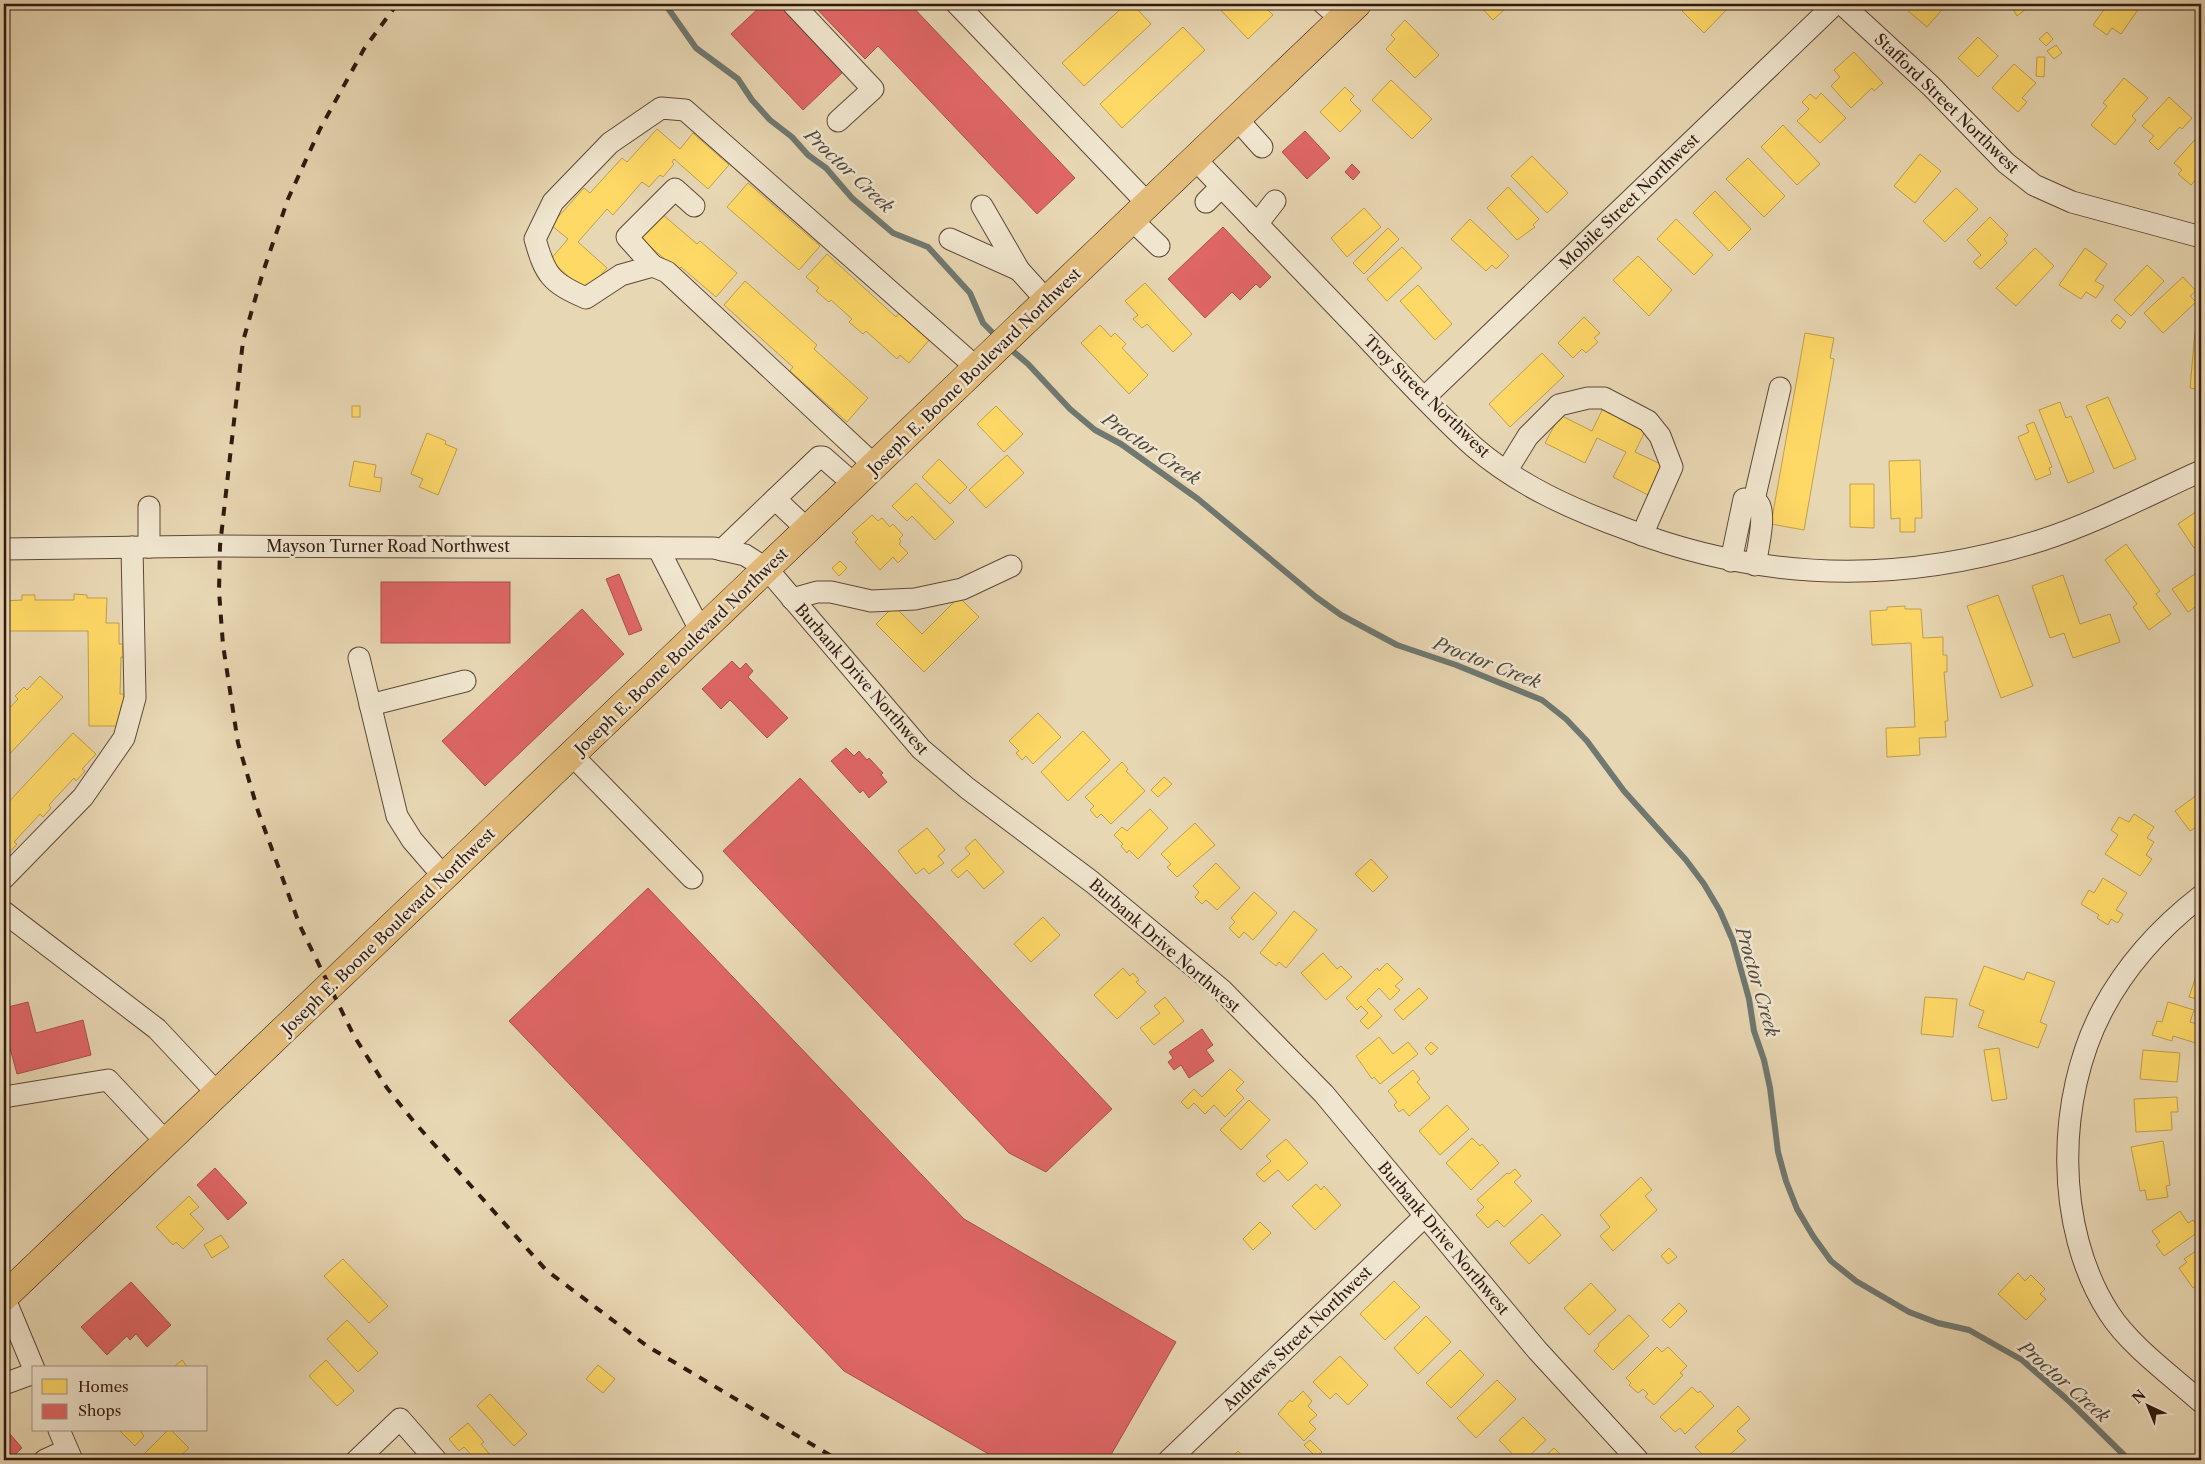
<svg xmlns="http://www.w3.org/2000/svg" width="2205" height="1464" viewBox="0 0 2205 1464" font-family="'Libre Caslon Text',serif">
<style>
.homes{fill:#ffd966;stroke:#c19f4c}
.shops{fill:#e06666;stroke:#ac4f4c}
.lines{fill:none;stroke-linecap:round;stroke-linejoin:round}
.stream{stroke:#6f7871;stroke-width:6}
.minor-casing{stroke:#5f4838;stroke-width:23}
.major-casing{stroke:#31190f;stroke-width:29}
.minor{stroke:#f0e5ce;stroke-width:21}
.major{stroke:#e4bc7a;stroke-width:28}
.rail{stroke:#31190f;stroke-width:4;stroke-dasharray:9 9;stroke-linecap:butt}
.labels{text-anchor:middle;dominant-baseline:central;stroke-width:5;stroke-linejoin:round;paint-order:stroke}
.street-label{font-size:16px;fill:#31190f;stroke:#f0e5ce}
.water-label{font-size:18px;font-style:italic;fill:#504940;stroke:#f0e5ce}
</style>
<rect width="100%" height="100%" fill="#e8d7b3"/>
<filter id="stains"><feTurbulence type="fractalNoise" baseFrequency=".004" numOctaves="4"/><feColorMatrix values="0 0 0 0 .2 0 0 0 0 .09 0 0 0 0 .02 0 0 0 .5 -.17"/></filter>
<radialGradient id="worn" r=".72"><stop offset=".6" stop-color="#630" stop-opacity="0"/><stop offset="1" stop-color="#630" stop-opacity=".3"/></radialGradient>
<g class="homes">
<polygon points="1126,4 1141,4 1136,8 1151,24 1084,86 1062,63"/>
<polygon points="1215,4 1262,4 1273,15 1248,39"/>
<polygon points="1478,4 1510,4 1493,20"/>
<polygon points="1689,4 1729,4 1731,5 1704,33 1682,11"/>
<polygon points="1911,4 1947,4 1927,27 1906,9"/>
<polygon points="2016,4 2022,4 2026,9 2017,16 2012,7"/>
<polygon points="2077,4 2090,4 2083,10"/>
<polygon points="2108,4 2142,4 2121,34 2112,28 2107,35 2093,25"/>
<polygon points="1405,20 1439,55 1415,78 1386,49 1395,39 1391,35"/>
<polygon points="1183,27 1205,50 1122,128 1100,104"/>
<polygon points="2047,32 2053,39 2046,46 2039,39"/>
<polygon points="1978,37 1998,56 1978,77 1958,58"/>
<polygon points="2056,45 2062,53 2054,59 2047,51"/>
<polygon points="1854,52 1883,83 1874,91 1872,88 1851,108 1831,86 1840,77 1834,70"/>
<polygon points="2037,57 2045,57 2044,77 2036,76"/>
<polygon points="2014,64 2036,83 2022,98 2027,102 2018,112 1992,88"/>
<polygon points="2124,78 2148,98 2132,116 2136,120 2115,145 2091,125 2107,106 2103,103"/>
<polygon points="1391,80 1432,119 1412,139 1372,100"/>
<polygon points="1345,87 1354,96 1350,100 1361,111 1340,132 1320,112"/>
<polygon points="1821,93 1846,118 1820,143 1797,121 1809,109 1802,102 1810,94 1816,99"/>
<polygon points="2169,97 2192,118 2182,129 2180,127 2158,150 2149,141 2154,136 2142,126"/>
<polygon points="1783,125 1820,164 1797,185 1761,147"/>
<polygon points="657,129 680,149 693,133 729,165 708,189 674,159 672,162 674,164 663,177 660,175 649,187 642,182 613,215 607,209 578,242 607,268 586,292 550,260 568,239 551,225 584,188 590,193 622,158 627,162"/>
<polygon points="2201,133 2201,174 2191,185 2178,174 2182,170 2174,163"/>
<polygon points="1920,154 1941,171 1915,203 1894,186"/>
<polygon points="1532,156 1568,193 1547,213 1511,176"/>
<polygon points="1748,158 1785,196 1764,217 1726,179"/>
<polygon points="748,183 820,246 799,270 727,207"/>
<polygon points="1508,187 1539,219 1533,225 1535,227 1517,240 1487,208"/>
<polygon points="1956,188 1978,209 1945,242 1923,221"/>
<polygon points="1715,191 1751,229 1729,251 1693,213"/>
<polygon points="1364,208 1381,227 1347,257 1331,238"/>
<polygon points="662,214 697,244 700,241 737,273 716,297 681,267 678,270 641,239"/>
<polygon points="1990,217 2008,235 2004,239 2007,243 1981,269 1973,262 1981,255 1967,240"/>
<polygon points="1470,219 1509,256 1496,269 1492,265 1486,271 1451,239"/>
<polygon points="1676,219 1713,255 1694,275 1657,239"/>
<polygon points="1388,228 1399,239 1364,274 1353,263"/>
<polygon points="1402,247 1422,268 1387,301 1367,279"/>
<polygon points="2035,248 2054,266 2016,306 1996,288"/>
<polygon points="2085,248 2107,264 2095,281 2104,286 2096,298 2086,292 2081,299 2059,285"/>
<polygon points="827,254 896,317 900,312 930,339 909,363 900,355 897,359 866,331 863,334 849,322 852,319 831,300 829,302 816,291 819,288 806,277"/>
<polygon points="1638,256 1672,290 1649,316 1613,280"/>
<polygon points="2147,265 2164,281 2131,316 2114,300"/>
<polygon points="2183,277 2196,291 2190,296 2196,302 2163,333 2144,313"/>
<polygon points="745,281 817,345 814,349 868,398 847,422 790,371 793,367 724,305"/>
<polygon points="1145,283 1192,334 1173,352 1147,324 1142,328 1133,319 1138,315 1125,301"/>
<polygon points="1418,285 1452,324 1435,340 1400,301"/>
<polygon points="2117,314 2126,322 2120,329 2111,321"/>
<polygon points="1584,317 1600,333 1594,338 1598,342 1586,353 1582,349 1573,358 1558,343"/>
<polygon points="1100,325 1111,337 1115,333 1126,344 1122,348 1148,375 1129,394 1081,343"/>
<polygon points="2195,332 2201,332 2201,390 2190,388"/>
<polygon points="1805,333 1834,338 1830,358 1834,359 1804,530 1771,524"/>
<polygon points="1542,353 1564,376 1510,427 1489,404"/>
<polygon points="2108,397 2136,459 2114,469 2086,406"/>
<polygon points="2060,402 2066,418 2071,416 2094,472 2068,483 2039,410"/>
<rect x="352" y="406" width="8" height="11"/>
<polygon points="996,406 1023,434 1004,452 977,424"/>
<polygon points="1604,406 1647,427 1635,452 1667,467 1652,497 1613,477 1626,452 1597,438 1585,463 1545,443 1560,415 1592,431"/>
<polygon points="2034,422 2052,467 2049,468 2051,474 2036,480 2018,437 2029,432 2026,425"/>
<polygon points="427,433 446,441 445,444 457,449 438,495 419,487 423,479 411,474"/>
<polygon points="1007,455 1024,473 986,508 969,490"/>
<polygon points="939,459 967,487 950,504 922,477"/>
<polygon points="1920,460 1922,518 1915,518 1915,532 1900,532 1900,518 1891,519 1889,461"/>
<polygon points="354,461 376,465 374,477 382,478 380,492 349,486"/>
<polygon points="916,483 954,522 935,540 912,516 907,521 892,506"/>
<polygon points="1850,484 1874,484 1874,528 1850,527"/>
<polygon points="2200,509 2201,511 2201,551 2197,545 2194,548 2178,524"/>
<polygon points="872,515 878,521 882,518 890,527 893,524 903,535 899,539 901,541 899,544 908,553 898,563 893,557 880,570 855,542 858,539 852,533"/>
<polygon points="2126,544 2160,591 2156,594 2171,614 2149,630 2133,607 2137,604 2105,560"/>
<polygon points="840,561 847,568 839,576 832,568"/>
<polygon points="2195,574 2197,577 2201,574 2201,603 2188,612 2172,589"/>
<polygon points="2063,575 2080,624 2110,614 2120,642 2073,658 2064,633 2050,638 2032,586"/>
<polygon points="74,594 87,595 87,598 107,598 106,623 119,623 119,644 123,644 123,657 121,657 120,694 124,694 124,706 121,706 121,726 89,726 88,631 4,631 4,601 22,600 22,595 35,595 35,600 74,600"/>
<polygon points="1998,595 2033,686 2001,698 1967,606"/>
<polygon points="959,597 979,617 924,672 876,624 894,606 922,634"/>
<polygon points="1905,606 1905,609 1921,609 1923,638 1943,637 1943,655 1947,655 1947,672 1944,672 1948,721 1945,721 1946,737 1919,738 1920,755 1887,757 1886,728 1915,727 1911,643 1872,645 1870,611 1887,610 1887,607"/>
<polygon points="40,676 63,697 4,760 4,714 18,699 15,696 24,687 27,690"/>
<polygon points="1038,713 1061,737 1033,764 1026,756 1022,760 1016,753 1019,751 1009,741"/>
<polygon points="1083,731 1110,760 1068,801 1041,772"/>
<polygon points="73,733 96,754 82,769 85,771 76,781 74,778 49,805 51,808 43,817 40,814 14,842 17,844 8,854 4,852 4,807"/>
<polygon points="1122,762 1128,769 1126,771 1145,791 1111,824 1101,814 1097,818 1090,810 1094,806 1085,797"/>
<polygon points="1164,777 1172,784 1158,797 1151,790"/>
<polygon points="2201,792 2201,830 2198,826 2190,831 2175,811"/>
<polygon points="1150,809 1168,828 1138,859 1129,850 1127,853 1121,846 1123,844 1114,835 1122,827 1127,831"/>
<polygon points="2134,814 2154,827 2147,838 2154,842 2146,855 2152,859 2140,876 2105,854 2118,835 2111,830 2119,817 2129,822"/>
<polygon points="1195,823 1215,845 1177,877 1167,867 1171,864 1161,854"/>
<polygon points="927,828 945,850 938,856 944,863 929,874 924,868 916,874 898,851"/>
<polygon points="975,839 1004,872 984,889 967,870 958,878 951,870 970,854 965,848"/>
<polygon points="1371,859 1388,877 1373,892 1355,874"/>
<polygon points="1216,863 1240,888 1217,910 1206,900 1202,904 1195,897 1199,892 1193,886"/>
<polygon points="2103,878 2127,893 2116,910 2123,914 2118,923 2111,919 2108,925 2097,918 2099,915 2081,904 2089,890 2094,893"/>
<polygon points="1254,892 1277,913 1253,940 1244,932 1239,938 1229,928 1235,922 1231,918"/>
<polygon points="1294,911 1317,930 1286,968 1279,962 1276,966 1260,953"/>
<polygon points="1043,917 1060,935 1031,962 1014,944"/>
<polygon points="1323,953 1337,969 1341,966 1352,977 1326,1000 1301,973"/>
<polygon points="1387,963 1403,979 1395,986 1400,990 1390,1000 1379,988 1367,1000 1382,1016 1368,1029 1360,1021 1368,1013 1361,1006 1357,1010 1346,998 1377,968 1379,971"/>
<polygon points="2200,964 2201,964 2201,1000 2189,997"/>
<polygon points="1984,966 2024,980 2027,972 2055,982 2040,1022 2047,1025 2038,1048 1978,1027 1984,1011 1969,1005"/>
<polygon points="1123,968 1130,976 1133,973 1139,980 1136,982 1146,992 1117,1019 1094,995"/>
<polygon points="1419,988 1428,998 1403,1020 1394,1010"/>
<polygon points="1165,997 1184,1021 1154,1045 1140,1028 1160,1013 1154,1006"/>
<polygon points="1925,997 1957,999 1953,1037 1921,1034"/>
<polygon points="2168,1002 2194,1010 2190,1022 2201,1025 2199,1044 2173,1036 2172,1041 2152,1035 2157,1021 2162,1022"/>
<polygon points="1379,1037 1393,1054 1408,1042 1418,1054 1380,1084 1374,1077 1372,1079 1356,1056"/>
<polygon points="1431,1042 1438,1048 1431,1055 1425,1048"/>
<polygon points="1999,1048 2007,1099 1992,1101 1984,1050"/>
<polygon points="2143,1050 2180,1053 2177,1082 2140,1079"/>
<polygon points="1230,1069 1244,1082 1236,1090 1244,1098 1225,1117 1214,1105 1205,1114 1194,1103 1188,1109 1181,1102 1194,1089 1202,1097"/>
<polygon points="1413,1070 1420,1079 1417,1082 1430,1098 1409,1116 1403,1109 1399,1112 1394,1105 1397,1102 1388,1091"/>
<polygon points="2177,1097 2178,1112 2171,1112 2172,1130 2136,1132 2134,1099"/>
<polygon points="1249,1100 1270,1120 1241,1150 1220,1130"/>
<polygon points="1447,1105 1469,1129 1440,1155 1419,1131"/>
<polygon points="1472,1138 1480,1146 1482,1144 1499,1163 1471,1190 1446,1163"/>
<polygon points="1286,1139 1308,1163 1288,1181 1278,1170 1264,1182 1256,1174 1271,1161 1266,1156"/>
<polygon points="2163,1141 2170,1185 2166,1186 2168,1197 2147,1200 2145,1190 2140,1191 2131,1147"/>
<polygon points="1515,1169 1521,1176 1514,1182 1532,1201 1504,1227 1497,1220 1488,1228 1476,1215 1484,1207 1477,1200 1507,1173 1509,1174"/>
<polygon points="1641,1177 1652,1190 1645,1196 1657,1210 1613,1251 1600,1236 1610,1227 1600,1215"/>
<polygon points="1316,1184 1321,1190 1324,1186 1341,1205 1315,1230 1292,1206"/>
<polygon points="189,1196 199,1207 190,1214 204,1229 183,1249 176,1242 173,1245 156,1227"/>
<polygon points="2180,1211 2188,1223 2193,1220 2201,1230 2164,1256 2156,1245 2160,1242 2152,1231"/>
<polygon points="1542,1214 1561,1235 1529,1264 1510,1243"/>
<polygon points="1260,1222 1271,1233 1253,1250 1243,1239"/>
<polygon points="221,1235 229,1247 212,1258 204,1245"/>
<polygon points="1669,1248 1677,1257 1668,1264 1661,1256"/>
<polygon points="2199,1249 2201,1253 2201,1289 2198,1284 2193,1288 2179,1268 2187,1262 2184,1259"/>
<polygon points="343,1259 388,1306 369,1323 324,1276"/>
<polygon points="2018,1273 2025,1281 2031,1275 2045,1289 2040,1294 2046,1299 2026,1320 1998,1294"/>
<polygon points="1394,1281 1420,1307 1385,1340 1360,1314"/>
<polygon points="1591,1283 1616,1310 1589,1335 1564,1308"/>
<polygon points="1679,1303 1687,1311 1670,1328 1662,1320"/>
<polygon points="1629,1315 1649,1336 1613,1370 1594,1351 1599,1346 1598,1344"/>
<polygon points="1426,1316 1451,1342 1418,1374 1394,1348"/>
<polygon points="347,1320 378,1353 358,1372 327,1339"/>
<polygon points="1657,1347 1662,1352 1668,1347 1687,1366 1680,1373 1683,1375 1654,1405 1645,1397 1648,1394 1643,1389 1638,1393 1629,1385 1631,1383 1626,1378"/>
<polygon points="1460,1350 1484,1375 1451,1408 1426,1383"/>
<polygon points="1340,1356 1368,1385 1348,1405 1336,1393 1330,1399 1313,1382"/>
<polygon points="182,1360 188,1368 175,1366"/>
<polygon points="326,1360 354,1391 337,1406 309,1376"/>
<polygon points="598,1365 615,1379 603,1393 586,1379"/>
<polygon points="1497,1380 1516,1399 1476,1438 1457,1418"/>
<polygon points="1692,1387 1698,1393 1700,1391 1714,1406 1685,1434 1680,1428 1675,1432 1660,1417"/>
<polygon points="1303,1391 1312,1401 1308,1406 1317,1415 1309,1422 1316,1429 1304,1441 1278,1414 1290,1400 1292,1402"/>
<polygon points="490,1394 527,1434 514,1446 477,1406"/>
<polygon points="1738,1406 1750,1419 1737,1431 1746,1440 1724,1460 1708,1460 1695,1447"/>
<polygon points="1523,1417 1546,1440 1525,1460 1518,1460 1499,1440"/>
<polygon points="468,1423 484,1442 481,1444 492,1457 489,1460 476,1460 464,1447 459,1451 449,1439"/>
<polygon points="119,1430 143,1430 141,1432 144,1436 135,1446"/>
<polygon points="168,1430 171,1430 189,1448 176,1460 150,1460 144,1454"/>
<polygon points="1310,1440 1322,1452 1316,1457 1304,1445"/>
<polygon points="1554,1448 1566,1460 1541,1460"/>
<polygon points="1238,1451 1246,1460 1229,1460"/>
</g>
<g class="shops">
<polygon points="763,4 781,4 844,71 803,110 731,34"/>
<polygon points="812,4 910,4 1075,178 1037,214 878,46 865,59"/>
<polygon points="1305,131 1330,158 1307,179 1282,152"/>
<polygon points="1352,164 1360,172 1353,180 1345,172"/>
<polygon points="1223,227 1271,277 1260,288 1256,284 1240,300 1232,292 1205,318 1168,279"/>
<polygon points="619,574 642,630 629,635 606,579"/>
<rect x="381" y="582" width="129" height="61"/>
<polygon points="582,609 624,654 485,786 442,741"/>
<polygon points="732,661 740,669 746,663 753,671 748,677 788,718 767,738 730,700 721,709 702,689"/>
<polygon points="846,748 854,756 859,751 867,760 869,758 883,773 881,775 887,782 869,798 863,790 860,793 831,761"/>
<polygon points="800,778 1112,1109 1046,1172 1009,1153 723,851"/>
<polygon points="648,888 964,1219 1176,1342 1108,1460 999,1460 844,1371 509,1021"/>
<polygon points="28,1002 36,1033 83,1020 91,1055 17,1074 4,1026 4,1008"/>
<polygon points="1202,1029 1213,1045 1206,1050 1214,1061 1189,1078 1181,1065 1174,1070 1168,1062 1173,1058 1169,1052"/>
<polygon points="215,1168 247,1203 228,1220 197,1185"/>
<polygon points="131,1282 171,1325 147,1347 136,1334 130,1340 127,1336 107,1355 81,1327"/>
<polygon points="4,1427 22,1448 9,1460 4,1460"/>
</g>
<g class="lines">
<g class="stream">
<polyline points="665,4 696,48 738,79 752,100 770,120 792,137 808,155 826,168 852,198 893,233 928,247 970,293 983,323 999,339"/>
<polyline points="1008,347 1028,364 1070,409 1095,430 1121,444 1198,499 1316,597 1341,615 1397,645 1456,665 1542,700 1566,719 1587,741 1624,791 1686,860 1704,884 1720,911 1733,941 1749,999 1754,1031 1764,1060 1770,1088 1778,1152 1786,1181 1797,1209 1813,1236 1831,1261 1856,1281 1909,1312 1938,1323 1969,1330 2022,1360 2069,1401 2129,1460"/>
</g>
<g class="minor-casing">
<g id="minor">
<polyline points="793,4 873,89 838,121"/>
<polyline points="957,4 1148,204"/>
<polyline points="1324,4 1341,19"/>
<polyline points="1842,4 1931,86 2006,163 2034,185 2072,202 2201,237"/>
<polyline points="1237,119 1262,147"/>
<path d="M1195,159C1251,218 1307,276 1363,334C1399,372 1435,412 1474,447C1519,486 1574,510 1629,530C1765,582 1901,584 2039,541C2095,523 2148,495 2201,471"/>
<polyline points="1206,202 1221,187"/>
<polyline points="982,206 1019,270 1047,301"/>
<polyline points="1132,220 1159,246"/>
<polyline points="1257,224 1275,201"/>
<polyline points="950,239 1019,270"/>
<polyline points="653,266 627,237 675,189 694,206"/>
<polyline points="1424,398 1835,4"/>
<path d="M875,466L667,272L653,266L621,275L586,298C551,283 545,275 535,239L553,202L610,143L661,108L685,110L977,368"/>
<polyline points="1507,470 1528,436 1559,405 1588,398 1604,398 1648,421 1660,436 1672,467 1642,535"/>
<polyline points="1754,500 1780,388"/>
<polyline points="149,507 149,547"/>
<polyline points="808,530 775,499 819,457 823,457 855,485"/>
<polyline points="658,548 701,632"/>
<polyline points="4,549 220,546 714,548 745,555 767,569 921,749 967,788 1092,882 1222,990 1324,1094 1537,1350 1638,1460"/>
<polyline points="722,550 775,499"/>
<path d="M1731,561L1744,499C1749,500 1754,499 1758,503C1767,511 1757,553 1755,565"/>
<polyline points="792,599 817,592 831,592 871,601 915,599 962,589 1011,566"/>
<polyline points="359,658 397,816 412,840 444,877"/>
<polyline points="370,705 465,681"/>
<polyline points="572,755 692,878"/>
<polyline points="4,878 83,797 124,738 135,698 132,547"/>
<path d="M2201,896C2161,927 2127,964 2103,1009C2056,1097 2054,1228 2109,1313C2130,1346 2172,1376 2201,1402"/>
<polyline points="4,912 157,1029 217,1093"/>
<polyline points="4,1097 108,1080 166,1142"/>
<polyline points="4,1297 34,1369"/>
<polyline points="4,1384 34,1373"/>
<polyline points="59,1430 72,1460"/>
<polyline points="45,1460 67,1450"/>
<polyline points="357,1460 400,1419 436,1460"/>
<polyline points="1169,1460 1425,1216"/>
</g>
</g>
<g class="major-casing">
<polyline id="major" points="4,1297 1357,4"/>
</g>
<use href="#minor" class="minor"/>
<use href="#major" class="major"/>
<polyline class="rail" points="397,4 364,49 320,129 288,199 263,272 243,341 220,546 219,591 223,645 238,743 258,811 300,926 354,1036 387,1088 415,1123 546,1270 647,1346 838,1460"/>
</g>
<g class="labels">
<g class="street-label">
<text transform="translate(1947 103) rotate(44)">Stafford Street Northwest</text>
<text transform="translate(1629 201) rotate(-44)">Mobile Street Northwest</text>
<text transform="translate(974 371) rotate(-44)">Joseph E. Boone Boulevard Northwest</text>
<text transform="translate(1427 396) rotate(44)">Troy Street Northwest</text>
<text x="388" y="546">Mayson Turner Road Northwest</text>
<text transform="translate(681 651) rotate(-44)">Joseph E. Boone Boulevard Northwest</text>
<text transform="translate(862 679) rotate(49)">Burbank Drive Northwest</text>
<text transform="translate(388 931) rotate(-44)">Joseph E. Boone Boulevard Northwest</text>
<text transform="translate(1165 945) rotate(41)">Burbank Drive Northwest</text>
<text transform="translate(1444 1238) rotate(50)">Burbank Drive Northwest</text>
<text transform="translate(1297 1338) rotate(-44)">Andrews Street Northwest</text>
</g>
<g class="water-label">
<text transform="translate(849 171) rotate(43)">Proctor Creek</text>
<text transform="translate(1151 449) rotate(34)">Proctor Creek</text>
<text transform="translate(1487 663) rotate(21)">Proctor Creek</text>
<text transform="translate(1757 982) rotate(74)">Proctor Creek</text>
<text transform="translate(2064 1382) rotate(41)">Proctor Creek</text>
</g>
</g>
<rect width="2205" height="1464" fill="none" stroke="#e8d7b3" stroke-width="20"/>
<rect x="5" y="5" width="2195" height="1454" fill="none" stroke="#31190f" stroke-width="2.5"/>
<rect x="10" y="10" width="2185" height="1444" fill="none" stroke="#31190f"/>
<rect x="32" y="1366" width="175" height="65" fill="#f0e5ce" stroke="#a49382"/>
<rect x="42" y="1379" width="25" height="15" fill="#ffd966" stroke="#a49382"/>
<text x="78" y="1392" font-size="15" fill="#31190f">Homes</text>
<rect x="42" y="1404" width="25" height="15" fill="#e06666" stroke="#a49382"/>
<text x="78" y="1416" font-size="15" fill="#31190f">Shops</text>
<g transform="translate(2148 1406) rotate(316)" stroke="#f0e5ce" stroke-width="4" paint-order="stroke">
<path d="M0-4L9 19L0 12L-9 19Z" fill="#31190f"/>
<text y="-8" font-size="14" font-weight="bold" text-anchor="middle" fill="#31190f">N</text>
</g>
<rect width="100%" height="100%" filter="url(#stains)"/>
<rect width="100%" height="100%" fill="url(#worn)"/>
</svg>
